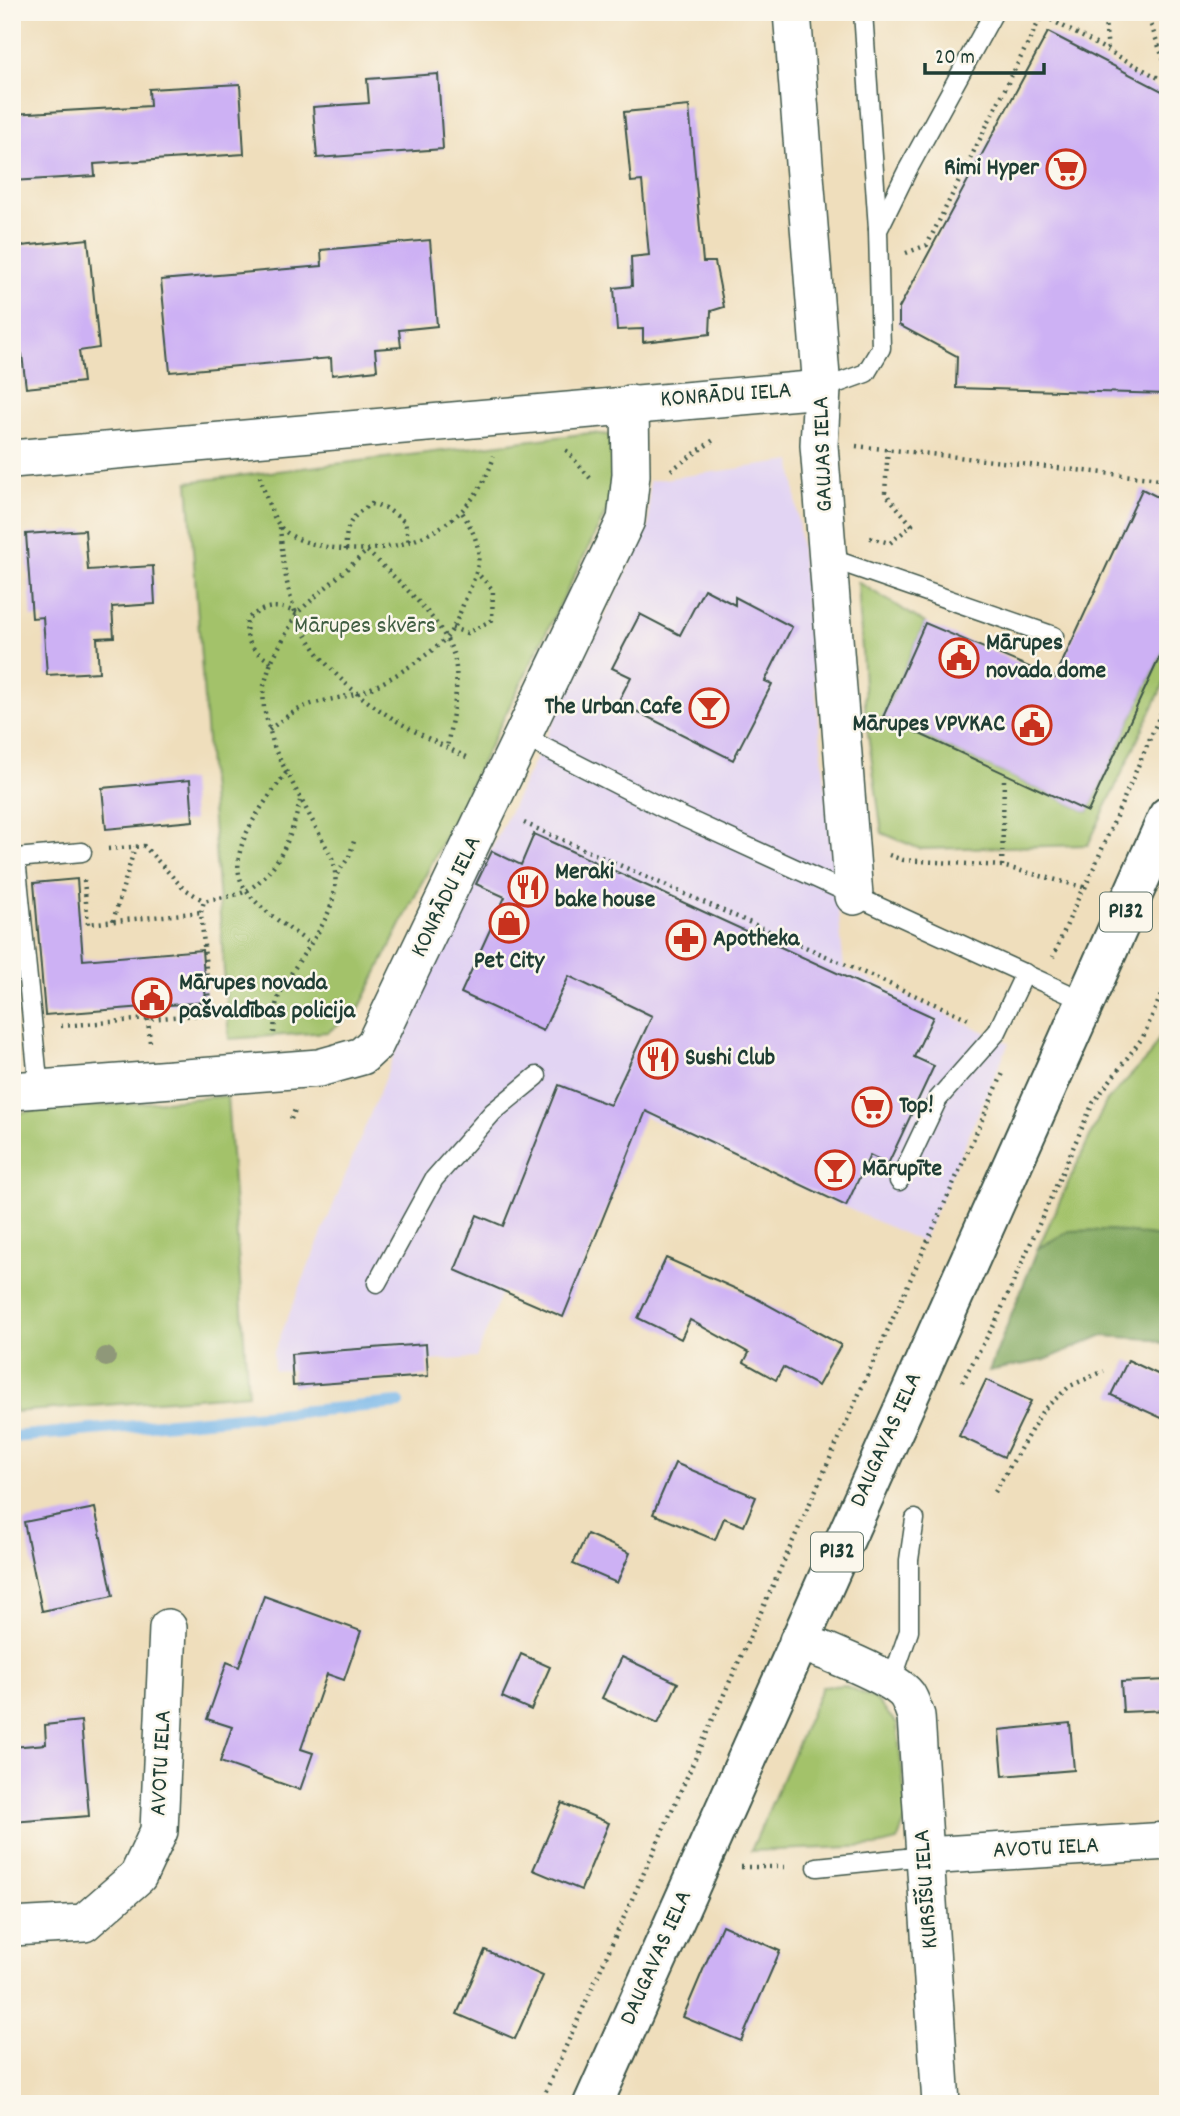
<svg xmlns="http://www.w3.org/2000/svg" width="1180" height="2116" viewBox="0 0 1180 2116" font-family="Dekko,sans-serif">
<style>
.built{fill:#e2d4f3}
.green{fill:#a3c26a;stroke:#61804f;stroke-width:2}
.forest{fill:#82a85e;stroke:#507249;stroke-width:2}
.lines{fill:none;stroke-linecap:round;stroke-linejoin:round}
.stream{stroke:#75b5e9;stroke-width:12}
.building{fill:#cdb1f4}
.service-casing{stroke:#3e5548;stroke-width:21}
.minor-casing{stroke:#3e5548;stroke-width:40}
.primary-casing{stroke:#3e5548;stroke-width:42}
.path{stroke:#3e5548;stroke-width:4.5;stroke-dasharray:2 5;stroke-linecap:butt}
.service{stroke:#fff;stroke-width:18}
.minor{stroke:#fff;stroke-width:37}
.primary{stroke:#fff;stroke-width:38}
.tree{fill:#8f9879}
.labels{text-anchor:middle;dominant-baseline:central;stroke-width:5;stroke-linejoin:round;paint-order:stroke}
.shield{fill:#fbf7ec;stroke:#61756b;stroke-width:2}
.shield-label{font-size:23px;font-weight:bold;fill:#1f3d34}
.poi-label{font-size:24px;font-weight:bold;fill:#1f3d34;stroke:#fbf7ec;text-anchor:start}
.street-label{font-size:24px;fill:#1f3d34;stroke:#fbf7ec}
.park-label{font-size:24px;fill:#405e42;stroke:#fbf7ec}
</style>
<rect width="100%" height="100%" fill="#fbf7ec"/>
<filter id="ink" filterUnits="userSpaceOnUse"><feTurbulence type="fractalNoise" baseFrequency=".0143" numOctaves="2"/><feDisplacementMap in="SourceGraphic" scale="14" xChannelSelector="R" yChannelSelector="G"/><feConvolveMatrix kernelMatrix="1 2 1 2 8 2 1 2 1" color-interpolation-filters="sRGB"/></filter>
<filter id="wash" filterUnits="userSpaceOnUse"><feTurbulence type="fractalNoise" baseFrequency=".00686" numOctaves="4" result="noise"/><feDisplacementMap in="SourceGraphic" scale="28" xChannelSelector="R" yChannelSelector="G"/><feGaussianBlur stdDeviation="1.57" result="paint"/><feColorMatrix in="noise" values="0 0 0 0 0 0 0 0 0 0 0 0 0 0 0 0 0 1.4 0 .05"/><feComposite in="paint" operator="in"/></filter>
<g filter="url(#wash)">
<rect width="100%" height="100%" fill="#efdebc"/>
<polygon class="built" points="792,461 844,968 1009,1043 922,1242 644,1116 503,1289 476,1358 274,1371 273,1354 410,1016 649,526 649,481"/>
<g class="green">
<polygon points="590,433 609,435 626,454 625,474 359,1009 328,1032 229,1039 188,482"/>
<polygon points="858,582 925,623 883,717 1088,812 1168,639 1168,675 1088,845 920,849 882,833 866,720"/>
<polygon points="1168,1023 1168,1238 1109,1230 1070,1231 1038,1248 1106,1102 1149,1056"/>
<polygon points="227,1096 248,1394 15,1412 12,1113"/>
<polygon points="844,1685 875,1699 897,1724 907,1816 897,1841 877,1846 751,1851 822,1687"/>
</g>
<polygon class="forest" points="1109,1230 1168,1238 1168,1346 1153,1339 1101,1336 1045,1360 989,1371 1038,1248 1070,1231"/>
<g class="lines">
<polyline class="stream" points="12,1437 399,1403"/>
</g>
<g id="blocks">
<g class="building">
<polygon points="1048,32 1168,94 1168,394 956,388 957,356 899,325 899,308"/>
<polygon points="438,74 443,149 317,158 313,107 369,103 367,79"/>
<polygon points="240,84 244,154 94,164 95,176 12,181 12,114 150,106 149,89"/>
<polygon points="689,106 703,262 715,262 724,307 711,311 710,334 643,342 643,329 617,330 614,288 632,286 631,257 649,255 642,181 631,182 624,112"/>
<polygon points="88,239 99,348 79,351 83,382 26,388 22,354 12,355 12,247"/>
<polygon points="430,240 437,326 399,330 401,347 375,349 377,370 332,375 331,358 170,372 161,280 322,266 321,250"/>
<polygon points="1142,489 1168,502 1168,639 1088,812 883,717 925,623 1055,678"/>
<polygon points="85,530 88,570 153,566 155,604 112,607 114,637 97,638 99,672 47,675 43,617 32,618 26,534"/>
<polygon points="704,589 735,605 735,597 792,627 765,681 772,684 733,760 618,702 631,677 612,668 640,614 680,635"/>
<polygon points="190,780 193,821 106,829 102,788"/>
<polygon points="534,834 933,1017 914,1057 934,1066 888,1164 870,1155 846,1206 646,1111 563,1317 455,1270 477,1215 503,1226 559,1085 610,1105 652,1016 569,976 543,1031 461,993 505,897 476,884 492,851 521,865"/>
<polygon points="77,879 83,960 202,950 206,1002 45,1015 34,883"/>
<polygon points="666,1258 752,1296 841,1345 818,1386 783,1367 776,1380 744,1362 749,1353 690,1320 681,1339 638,1318"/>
<polygon points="426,1344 428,1376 293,1386 291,1354"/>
<polygon points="1128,1360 1168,1379 1168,1421 1111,1395"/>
<polygon points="986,1380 1031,1401 1004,1457 959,1436"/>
<polygon points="675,1463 756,1497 744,1526 724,1518 715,1540 653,1514"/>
<polygon points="95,1508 113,1596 42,1611 24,1522"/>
<polygon points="587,1534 630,1553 617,1583 573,1564"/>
<polygon points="264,1596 361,1631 344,1680 327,1674 301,1749 313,1753 300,1790 220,1762 232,1727 207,1719 227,1662 239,1667"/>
<polygon points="521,1654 550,1667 531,1710 502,1697"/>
<polygon points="622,1657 678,1683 658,1724 602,1698"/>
<polygon points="1168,1680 1168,1710 1123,1712 1121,1682"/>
<polygon points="81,1721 89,1816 12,1822 12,1747 46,1744 45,1725"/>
<polygon points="1070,1723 1074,1770 1003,1776 999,1730"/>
<polygon points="562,1803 609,1823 581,1890 533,1870"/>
<polygon points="722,1925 780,1951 741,2041 683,2017"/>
<polygon points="485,1950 543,1976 515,2039 457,2014"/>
</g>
</g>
</g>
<g filter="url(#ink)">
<use href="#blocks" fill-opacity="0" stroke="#3e5548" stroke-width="2"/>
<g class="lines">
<g class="service-casing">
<g id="service">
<polyline points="863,12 878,229"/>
<polyline points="822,389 866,373 881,348 878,230 907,171 994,12"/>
<polyline points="829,558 1054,636"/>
<polyline points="524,737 661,807 1084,1001"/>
<polyline points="39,1090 16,858 82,852"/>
<polyline points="899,1181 938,1099 997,1032 1025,973"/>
<polyline points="377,1283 434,1179 493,1112 537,1076"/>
<polyline points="891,1683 909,1631 909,1560 915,1519"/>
<polyline points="817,1867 925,1856"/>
</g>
</g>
<g class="minor-casing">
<g id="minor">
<polyline points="792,12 822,389 819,445 854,896"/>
<polyline points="12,459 822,389"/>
<polyline points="12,1091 319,1068 362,1056 375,1044 626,520 631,475 630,404"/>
<path d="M798,1641C821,1649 894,1677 907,1695C911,1701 913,1709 916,1716L941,2104"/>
<polyline points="925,1856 1168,1841"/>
<polyline points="12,1927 84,1923 138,1876 159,1831 168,1628"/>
</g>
</g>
<g class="primary-casing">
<polyline id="primary" points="593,2104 1168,816"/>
</g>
<g class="path">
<polyline points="1044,12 1042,15 1168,83"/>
<polyline points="1104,12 1108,50"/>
<polyline points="1146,12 1168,71"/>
<polyline points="906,253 927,245 1042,15"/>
<polyline points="856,446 1168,480"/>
<polyline points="566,450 590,478"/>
<polyline points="671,470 715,439"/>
<path d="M260,476C264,491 270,512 279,525C289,539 312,544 327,547C398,559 472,530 494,456"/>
<path d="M280,527C283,561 286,596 302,627C333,691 407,730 469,758"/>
<polyline points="870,538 890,543 912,525 885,493 888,447"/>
<path d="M346,550C345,526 350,517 371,504L386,508L405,522L409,543"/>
<polyline points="452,628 467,633 492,620 493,590 478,574"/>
<path d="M271,662C252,650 244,642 247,619C266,605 276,604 297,613"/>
<path d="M269,730C307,699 312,705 355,694C378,689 430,655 446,638C455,628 460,612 465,600C483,561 484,549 462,512"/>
<path d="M286,773C265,803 218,856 248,893C264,913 290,928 310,944"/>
<polyline points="524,823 971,1020"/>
<polyline points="108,849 144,846 182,887 204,901"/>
<polyline points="889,855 903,860 1002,866 1083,887 1053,957"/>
<polyline points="1002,866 1004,780"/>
<polyline points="337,874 349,857 355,838"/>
<polyline points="84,880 88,924 201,912"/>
<polyline points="1085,888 1168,697"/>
<polyline points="113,921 135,847"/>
<polyline points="148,1019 150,1043"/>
<path d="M61,1026L210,1014L201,912L204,901C217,897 237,897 248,890C279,870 292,836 300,801"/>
<path d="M274,1033C275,1022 274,1006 279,996C299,950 349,912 332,858L275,750L264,709L263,689L271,662L297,613L367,551C392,575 450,626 455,661C460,688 451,721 447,748"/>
<polyline points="291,1119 295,1110"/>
<polyline points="962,1382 996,1321 1093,1103 1143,1037 1168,979"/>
<polyline points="995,1492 1043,1410 1070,1386 1104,1371"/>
<polyline points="741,1867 788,1867"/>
<polyline points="540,2104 1004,1071"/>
</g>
<use href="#service" class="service"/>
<use href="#minor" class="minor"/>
<use href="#primary" class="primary"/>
</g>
<circle class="tree" cx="106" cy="1357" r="10"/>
</g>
<defs>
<g id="supermarket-ring" transform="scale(2.0125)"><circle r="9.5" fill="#fbf7ec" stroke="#c8321e" stroke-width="1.5"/><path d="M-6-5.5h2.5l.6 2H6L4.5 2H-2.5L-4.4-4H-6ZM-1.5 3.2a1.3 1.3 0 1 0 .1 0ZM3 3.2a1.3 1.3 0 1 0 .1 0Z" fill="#c8321e"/></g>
<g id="civic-ring" transform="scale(2.0125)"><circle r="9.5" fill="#fbf7ec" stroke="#c8321e" stroke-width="1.5"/><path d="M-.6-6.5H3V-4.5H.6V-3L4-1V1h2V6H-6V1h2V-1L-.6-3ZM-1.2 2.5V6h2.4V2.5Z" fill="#c8321e"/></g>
<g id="bar-ring" transform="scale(2.0125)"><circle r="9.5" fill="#fbf7ec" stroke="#c8321e" stroke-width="1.5"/><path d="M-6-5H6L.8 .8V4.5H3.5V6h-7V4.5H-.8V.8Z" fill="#c8321e"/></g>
<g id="restaurant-ring" transform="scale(2.0125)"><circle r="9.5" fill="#fbf7ec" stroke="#c8321e" stroke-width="1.5"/><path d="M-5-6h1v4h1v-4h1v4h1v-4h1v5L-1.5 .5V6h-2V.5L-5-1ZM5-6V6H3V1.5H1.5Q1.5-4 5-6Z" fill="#c8321e"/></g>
<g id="shop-ring" transform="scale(2.0125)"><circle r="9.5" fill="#fbf7ec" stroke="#c8321e" stroke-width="1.5"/><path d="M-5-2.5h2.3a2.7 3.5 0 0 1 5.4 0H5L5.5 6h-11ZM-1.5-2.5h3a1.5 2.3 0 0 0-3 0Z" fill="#c8321e"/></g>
<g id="pharmacy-ring" transform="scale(2.0125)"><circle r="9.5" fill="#fbf7ec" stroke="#c8321e" stroke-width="1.5"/><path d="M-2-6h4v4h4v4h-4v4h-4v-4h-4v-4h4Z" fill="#c8321e"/></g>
</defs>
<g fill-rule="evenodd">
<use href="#supermarket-ring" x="1066" y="169"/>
<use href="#civic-ring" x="959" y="658"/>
<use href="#bar-ring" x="709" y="708"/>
<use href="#civic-ring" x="1032" y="725"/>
<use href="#restaurant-ring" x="528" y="887"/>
<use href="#shop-ring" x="509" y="923"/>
<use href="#pharmacy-ring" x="686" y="940"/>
<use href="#civic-ring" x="152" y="998"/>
<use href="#restaurant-ring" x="658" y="1059"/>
<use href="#supermarket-ring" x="872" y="1107"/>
<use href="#bar-ring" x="835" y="1170"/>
</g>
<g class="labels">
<g class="shield">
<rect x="1100" y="892.5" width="52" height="39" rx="5"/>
<rect x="811" y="1532.5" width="52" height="39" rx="5"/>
</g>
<g class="shield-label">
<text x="1126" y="912">P132</text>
<text x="837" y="1552">P132</text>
</g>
<g class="poi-label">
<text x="1039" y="169" text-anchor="end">Rimi Hyper</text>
<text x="986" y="644">Mārupes<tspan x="986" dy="28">novada dome</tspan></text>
<text x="682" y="708" text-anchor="end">The Urban Cafe</text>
<text x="1005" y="725" text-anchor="end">Mārupes VPVKAC</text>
<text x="555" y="873">Meraki<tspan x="555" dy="28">bake house</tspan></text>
<text x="713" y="940">Apotheka</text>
<text x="509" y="962" text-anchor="middle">Pet City</text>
<text x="179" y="984">Mārupes novada<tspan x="179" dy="28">pašvaldības policija</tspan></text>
<text x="685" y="1059">Sushi Club</text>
<text x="899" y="1107">Top!</text>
<text x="862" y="1170">Mārupīte</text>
</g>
<g class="street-label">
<text transform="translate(726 396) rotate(-4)">KONRĀDU IELA</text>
<text transform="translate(824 454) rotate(-92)">GAUJAS IELA</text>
<text transform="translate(447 897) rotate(-64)">KONRĀDU IELA</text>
<text transform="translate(887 1440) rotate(-66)">DAUGAVAS IELA</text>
<text transform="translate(162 1763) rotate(-87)">AVOTU IELA</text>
<text transform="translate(1046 1849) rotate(-3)">AVOTU IELA</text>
<text transform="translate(927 1889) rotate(-94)">KURSĪŠU IELA</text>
<text transform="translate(657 1958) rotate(-66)">DAUGAVAS IELA</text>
</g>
<g class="park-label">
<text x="365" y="627">Mārupes skvērs</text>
</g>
</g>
<rect width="1180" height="2116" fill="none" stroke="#fbf7ec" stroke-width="42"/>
<path d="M925 63v10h119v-10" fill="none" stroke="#1f3d34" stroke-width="3.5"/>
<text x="935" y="63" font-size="21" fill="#1f3d34" stroke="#fbf7ec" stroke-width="5" paint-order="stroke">20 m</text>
</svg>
